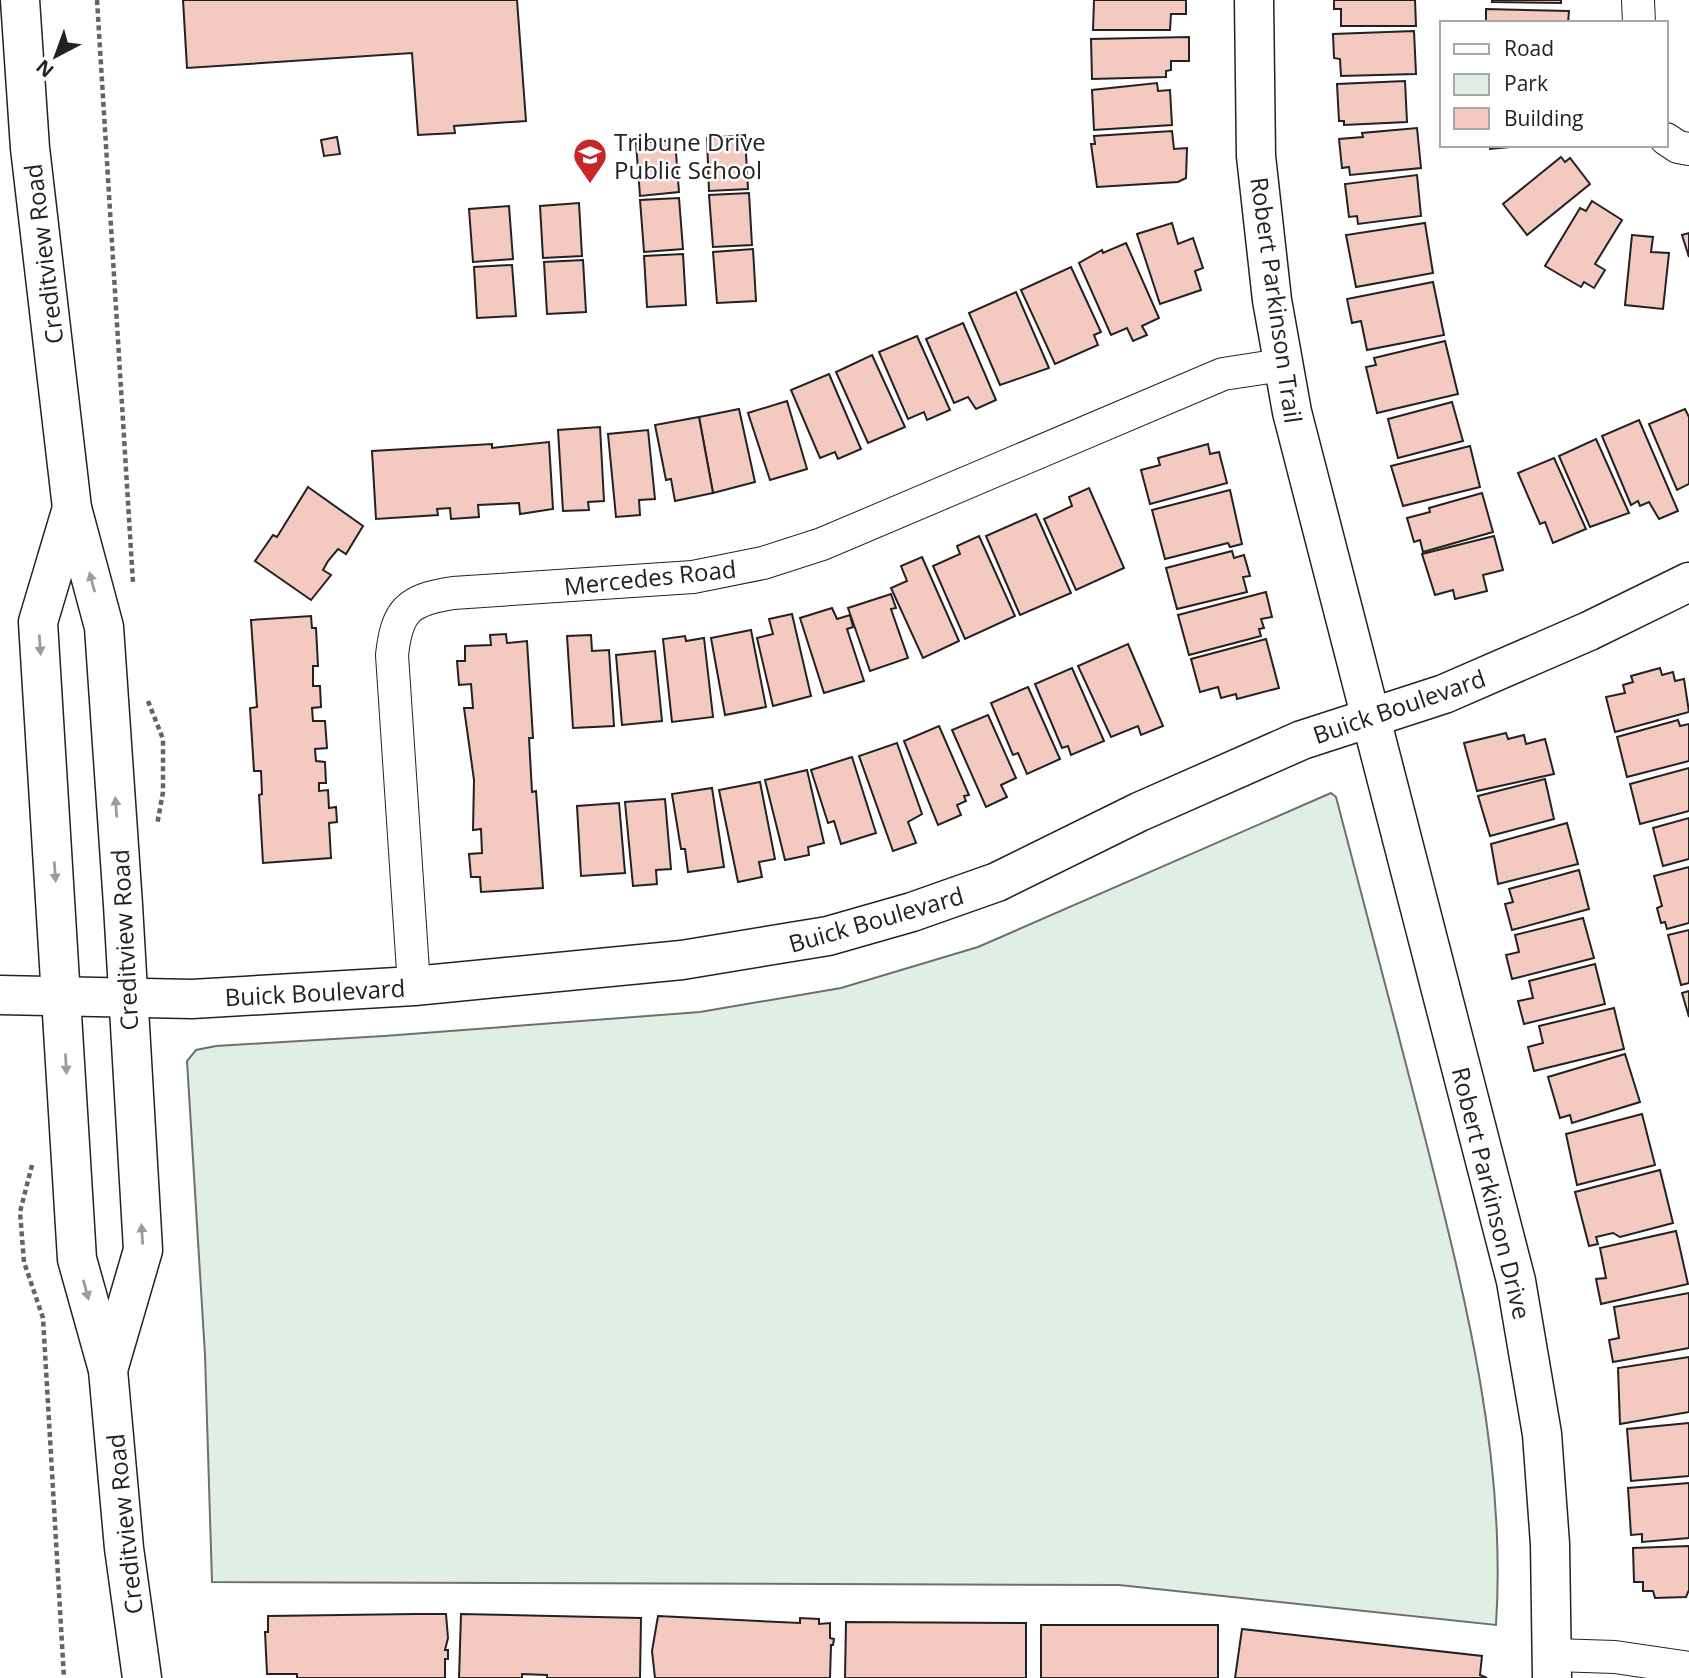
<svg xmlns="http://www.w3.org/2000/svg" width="1689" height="1678" viewBox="0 0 1689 1678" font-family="'Open Sans',sans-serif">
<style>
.green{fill:#e0efe3;stroke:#6f6f6f;stroke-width:2}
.building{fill:#f3c9c0;stroke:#222;stroke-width:2}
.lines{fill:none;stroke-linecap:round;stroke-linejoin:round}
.minor-casing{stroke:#222;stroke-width:34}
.tertiary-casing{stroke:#222;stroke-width:41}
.secondary-casing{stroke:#222;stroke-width:41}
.path{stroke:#646464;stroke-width:4.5;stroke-dasharray:5 3.5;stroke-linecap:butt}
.minor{stroke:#fff;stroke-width:32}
.tertiary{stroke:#fff;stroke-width:38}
.secondary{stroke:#fff;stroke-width:38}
.oneway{fill:#9c9c9c}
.labels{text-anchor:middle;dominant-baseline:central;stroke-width:5;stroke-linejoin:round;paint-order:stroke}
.poi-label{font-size:24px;fill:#222;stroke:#fff;text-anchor:start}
.street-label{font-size:24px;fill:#222;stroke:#fff}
</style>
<rect width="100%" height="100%" fill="#fff"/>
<path class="green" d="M1331,793L1336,797C1366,908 1394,1019 1423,1130C1464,1292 1507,1457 1496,1625L1119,1585L212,1582L205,1355L187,1061L196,1050L216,1046L384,1036L700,1012L841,988L978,947Z"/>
<g class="building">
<polygon points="183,0 517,0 526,121 454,126 455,133 418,135 412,53 187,68"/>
<polygon points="1094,0 1186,0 1186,14 1171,14 1170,30 1093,30"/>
<polygon points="1334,0 1415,0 1416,26 1341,26 1341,9 1334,9"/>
<polygon points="1492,0 1561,0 1561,3 1492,2"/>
<polygon points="1486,9 1569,11 1568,23 1486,23"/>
<polygon points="1414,31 1416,74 1341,76 1340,59 1334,58 1333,34"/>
<polygon points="1189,37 1189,61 1171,61 1171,70 1166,71 1166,77 1092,79 1091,39"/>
<polygon points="1405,81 1407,122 1344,125 1344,121 1339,121 1337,84"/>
<polygon points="1157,83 1158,91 1170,90 1172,125 1094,130 1092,90"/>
<polygon points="1417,128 1421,168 1350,175 1349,167 1342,168 1339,139 1363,137 1362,133"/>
<polygon points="1172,131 1174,149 1187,148 1186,178 1178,182 1097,187 1091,144 1095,144 1094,136"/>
<polygon points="745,135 748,189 709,191 707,138"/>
<polygon points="337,137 340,154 324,156 321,140"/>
<polygon points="675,140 679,192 640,196 636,143"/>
<polygon points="1490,145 1530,145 1490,149"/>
<polygon points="1561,157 1565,162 1570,158 1590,184 1527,235 1503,204"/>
<polygon points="1417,175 1421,216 1358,224 1357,216 1349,217 1345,184"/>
<polygon points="749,193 752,245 713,247 709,195"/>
<polygon points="679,198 683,249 644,252 640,200"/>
<polygon points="1592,201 1622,220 1595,264 1605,270 1594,288 1584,282 1581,287 1545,266 1580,208 1586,211"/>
<polygon points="579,203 582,256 543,258 540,206"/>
<polygon points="509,206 513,259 473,262 469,209"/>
<polygon points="1172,223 1178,244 1193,238 1203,268 1195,271 1201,290 1160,304 1137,234"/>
<polygon points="1425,223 1433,273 1356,287 1346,235"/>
<polygon points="1689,233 1689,257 1682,235"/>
<polygon points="1632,235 1653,237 1651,252 1669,253 1663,309 1625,305"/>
<polygon points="1126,243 1159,318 1142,326 1147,335 1133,341 1127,328 1111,335 1079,263 1102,250 1103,253"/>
<polygon points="753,249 756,301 717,303 713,252"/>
<polygon points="683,254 686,305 647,307 644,256"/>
<polygon points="583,260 586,312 547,314 544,262"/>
<polygon points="512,265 516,316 477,318 474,267"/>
<polygon points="1071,267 1101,332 1094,335 1098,345 1055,364 1021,290"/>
<polygon points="1433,282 1444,335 1367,350 1361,321 1352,323 1347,299"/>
<polygon points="1016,292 1049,368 1000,385 969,313"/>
<polygon points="963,323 996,400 976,409 968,397 954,403 926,339"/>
<polygon points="917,336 950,410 927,420 924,412 908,419 879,352"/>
<polygon points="1445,341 1458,394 1377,413 1366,367 1376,365 1374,358"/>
<polygon points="872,355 905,427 868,443 836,372"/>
<polygon points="829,374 861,449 838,459 835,452 820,458 791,390"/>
<polygon points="787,401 807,469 770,480 748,413"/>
<polygon points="1452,402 1463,441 1398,458 1388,419"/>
<polygon points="739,409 755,482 713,493 699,417"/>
<polygon points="1685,409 1689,417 1689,484 1677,490 1649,424"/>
<polygon points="699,417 713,493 675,501 671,479 666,480 655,425"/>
<polygon points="1639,420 1678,511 1659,519 1649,502 1640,506 1638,501 1631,505 1602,436"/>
<polygon points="600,427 604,501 588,502 589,510 563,511 558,430"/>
<polygon points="648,430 655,499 639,500 640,515 616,517 608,434"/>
<polygon points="1596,439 1629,513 1590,527 1559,456"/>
<polygon points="549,442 553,509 520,514 519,503 478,505 479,517 451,519 450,508 437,509 438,515 376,519 372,451 492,444 492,448"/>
<polygon points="1208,444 1210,454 1219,452 1227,483 1150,504 1141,470 1160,465 1158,458"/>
<polygon points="1470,446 1480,487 1403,506 1391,466"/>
<polygon points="1554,458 1586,529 1553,543 1545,522 1540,524 1518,473"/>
<polygon points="308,487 363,526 346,554 338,549 328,561 323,570 331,575 311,600 255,561 273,535 277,537"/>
<polygon points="1089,488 1124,568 1076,590 1044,519 1072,506 1069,497"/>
<polygon points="1230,490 1242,544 1230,547 1228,543 1165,559 1152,510"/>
<polygon points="1482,493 1493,532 1423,552 1420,540 1414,542 1407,518 1430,512 1429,508"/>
<polygon points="1036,514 1071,593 1020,615 986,536"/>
<polygon points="979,536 1015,616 965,639 933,566 960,554 957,546"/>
<polygon points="1494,536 1503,570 1483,575 1487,591 1455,599 1453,590 1435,595 1422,554"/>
<polygon points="1232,551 1234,558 1244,555 1250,576 1243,577 1247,592 1177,609 1166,568"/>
<polygon points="922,557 959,641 923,658 891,588 907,581 901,566"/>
<polygon points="1266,592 1272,617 1261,619 1264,628 1259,629 1261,636 1189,655 1178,615"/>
<polygon points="891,594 896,608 891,609 908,658 870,671 848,608"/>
<polygon points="832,608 837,619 850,615 853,627 847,629 864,681 824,693 800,618"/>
<polygon points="792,614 811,696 773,706 757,638 773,634 769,619"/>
<polygon points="311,616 312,628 316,628 318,666 313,666 313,686 320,686 321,707 312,708 313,721 325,721 327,748 315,749 316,761 325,762 326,783 319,783 319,791 328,790 329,808 336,807 337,822 329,823 331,858 263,863 259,795 262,794 261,771 254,771 250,708 257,707 251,620"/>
<polygon points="751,630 766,707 725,715 711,638"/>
<polygon points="506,634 507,643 527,641 533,738 529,738 532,792 536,791 543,888 481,892 480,877 471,877 469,854 482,853 481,829 473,830 474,780 464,708 473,708 471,684 459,685 457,661 465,661 465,646 491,645 490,635"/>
<polygon points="591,635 592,651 609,650 614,726 573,728 567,636"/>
<polygon points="685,636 686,641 704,638 713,717 672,722 663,639"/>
<polygon points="1266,639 1279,688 1237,699 1236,694 1221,698 1218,687 1200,692 1191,659"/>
<polygon points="1128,644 1163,726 1141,735 1138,726 1111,737 1078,666"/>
<polygon points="655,651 662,721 622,725 616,655"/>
<polygon points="1072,668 1104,741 1071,755 1068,746 1062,748 1035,684"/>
<polygon points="1660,668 1662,675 1673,672 1675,681 1684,679 1689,712 1615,732 1606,697 1625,693 1623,685 1633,682 1631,676"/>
<polygon points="1028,687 1060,759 1027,774 1018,753 1013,755 991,703"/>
<polygon points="988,715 1016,778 1001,785 1007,797 986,807 952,730"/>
<polygon points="1678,720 1680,726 1689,724 1689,761 1627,777 1617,737"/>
<polygon points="939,726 969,795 964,796 966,801 957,805 961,815 938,825 904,741"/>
<polygon points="1506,733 1508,739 1524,735 1526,744 1545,739 1554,774 1477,791 1464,743"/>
<polygon points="897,743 922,814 908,822 916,843 893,851 859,756"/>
<polygon points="852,757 876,833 841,844 834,821 828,823 811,770"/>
<polygon points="1689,768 1689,811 1640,824 1630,784"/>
<polygon points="807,770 824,843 808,847 809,855 785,860 765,780"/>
<polygon points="1545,779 1554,819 1490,836 1478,796"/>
<polygon points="760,782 775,859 759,862 762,877 738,882 719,790"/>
<polygon points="712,788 724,867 688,872 685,849 681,849 672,794"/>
<polygon points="665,799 671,869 656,870 657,884 633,886 625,802"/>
<polygon points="619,803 625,873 581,876 577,806"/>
<polygon points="1689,818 1689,859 1663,866 1653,828"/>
<polygon points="1567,823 1578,864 1498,884 1491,844"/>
<polygon points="1689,867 1689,923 1667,929 1665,922 1661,923 1657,908 1662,906 1654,876"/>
<polygon points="1579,870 1589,909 1512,930 1505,904 1513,902 1509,889"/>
<polygon points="1583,918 1594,958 1512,979 1506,955 1519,952 1515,935"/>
<polygon points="1689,930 1689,983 1681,985 1668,935"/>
<polygon points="1595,964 1605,1004 1524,1024 1518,1001 1533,998 1529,981"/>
<polygon points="1689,991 1689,1017 1682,993"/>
<polygon points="1614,1008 1624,1049 1534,1071 1528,1047 1543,1043 1539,1026"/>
<polygon points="1625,1054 1640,1102 1572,1123 1570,1115 1560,1118 1548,1077"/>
<polygon points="1642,1114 1655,1165 1577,1185 1566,1134"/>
<polygon points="1660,1170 1673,1223 1620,1237 1613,1233 1596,1237 1598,1244 1589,1246 1575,1192"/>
<polygon points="1676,1231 1688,1284 1601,1304 1596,1279 1606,1278 1600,1248"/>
<polygon points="1689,1293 1689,1348 1613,1362 1609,1340 1619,1338 1614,1307"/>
<polygon points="1689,1357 1689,1412 1620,1424 1618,1368"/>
<polygon points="1689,1423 1689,1476 1631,1481 1627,1429"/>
<polygon points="1689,1483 1689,1538 1642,1542 1642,1534 1631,1535 1628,1488"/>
<polygon points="1689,1546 1689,1590 1686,1597 1655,1598 1653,1591 1643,1591 1643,1582 1634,1582 1633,1548"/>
<polygon points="415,1614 446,1614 448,1638 445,1650 448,1650 448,1659 445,1659 445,1678 297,1678 297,1674 267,1674 265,1632 268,1632 268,1616"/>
<polygon points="461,1614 641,1618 640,1678 547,1678 547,1675 522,1674 522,1678 459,1678"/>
<polygon points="658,1616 800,1623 800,1618 819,1619 819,1624 830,1623 830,1638 834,1639 833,1645 831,1645 830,1678 655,1678 652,1651"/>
<polygon points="846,1622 1026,1623 1026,1678 845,1678"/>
<rect x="1041" y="1625" width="177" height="53"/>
<polygon points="1242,1629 1482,1656 1480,1675 1487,1678 1235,1678"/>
</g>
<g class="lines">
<g class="minor-casing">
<g id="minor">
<polyline points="1638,0 1639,23"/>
<polyline points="1666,139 1678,147 1689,149"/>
<path d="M414,986L392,655C397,610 408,600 453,593L693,577L763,563L822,544L1223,374L1282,365"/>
<polyline points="1554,1655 1615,1657 1689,1668"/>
</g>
</g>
<g class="tertiary-casing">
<g id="tertiary">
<polyline points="1254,0 1256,156 1272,300 1292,412 1516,1281 1542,1434 1550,1544 1552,1678"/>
<polyline points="0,995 192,999 414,986 682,960 828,936 912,912 997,882 1139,812 1302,740 1444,694 1589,631 1689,582"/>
</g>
</g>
<g class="secondary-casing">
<g id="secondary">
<polyline points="20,0 30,148 72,508 104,627 123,905 143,1250 108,1370"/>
<polyline points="72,508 38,622 77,1259 108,1370 124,1548 142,1678"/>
</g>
</g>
<g class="path">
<polyline points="97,0 133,583"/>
<polyline points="148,701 163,739 163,792 157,825"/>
<polyline points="32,1165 20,1212 24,1262 43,1318 64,1678"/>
</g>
<use href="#minor" class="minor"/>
<use href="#tertiary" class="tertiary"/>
<use href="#secondary" class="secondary"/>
</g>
<defs><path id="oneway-solid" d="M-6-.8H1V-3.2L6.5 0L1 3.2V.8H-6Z" transform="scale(1.75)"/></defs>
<g class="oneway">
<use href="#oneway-solid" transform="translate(92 582) rotate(-105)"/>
<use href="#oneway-solid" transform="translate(40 645) rotate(86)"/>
<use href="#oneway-solid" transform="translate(116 807) rotate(-94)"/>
<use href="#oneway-solid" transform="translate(55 872) rotate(86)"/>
<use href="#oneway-solid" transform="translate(66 1064) rotate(87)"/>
<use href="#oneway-solid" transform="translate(142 1234) rotate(-94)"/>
<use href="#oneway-solid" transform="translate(86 1290) rotate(75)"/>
</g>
<defs>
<g id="school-pin" transform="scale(1.75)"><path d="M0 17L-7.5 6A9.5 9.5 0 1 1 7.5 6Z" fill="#c62828" stroke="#fff"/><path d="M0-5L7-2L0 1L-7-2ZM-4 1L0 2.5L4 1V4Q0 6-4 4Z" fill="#fff"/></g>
</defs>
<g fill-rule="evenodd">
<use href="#school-pin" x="590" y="155"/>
</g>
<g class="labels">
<g class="poi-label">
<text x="614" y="141">Tribune Drive<tspan x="614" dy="28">Public School</tspan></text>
</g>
<g class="street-label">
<text transform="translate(43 254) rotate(-97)">Creditview Road</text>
<text transform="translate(1277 300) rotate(82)">Robert Parkinson Trail</text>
<text transform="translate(650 577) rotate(-6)">Mercedes Road</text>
<text transform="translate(1399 706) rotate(-19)">Buick Boulevard</text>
<text transform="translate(876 919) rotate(-16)">Buick Boulevard</text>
<text transform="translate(124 940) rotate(-93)">Creditview Road</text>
<text transform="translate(315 992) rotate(-3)">Buick Boulevard</text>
<text transform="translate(1492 1193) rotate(76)">Robert Parkinson Drive</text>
<text transform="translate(124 1524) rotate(-96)">Creditview Road</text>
</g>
</g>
<rect x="1440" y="21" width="228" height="126" fill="#ffffff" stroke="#a7a7a7" stroke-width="2"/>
<rect x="1454" y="44" width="35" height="10" fill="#ffffff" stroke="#a7a7a7" stroke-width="2"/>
<text x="1504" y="56" font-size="21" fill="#222222">Road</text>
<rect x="1454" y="74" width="35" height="21" fill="#e0efe3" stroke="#a7a7a7" stroke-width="2"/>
<text x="1504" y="91" font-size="21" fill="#222222">Park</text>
<rect x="1454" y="108" width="35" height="21" fill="#f3c9c0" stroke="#a7a7a7" stroke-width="2"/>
<text x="1504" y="126" font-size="21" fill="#222222">Building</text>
<g transform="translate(56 56) rotate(221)" stroke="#ffffff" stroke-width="5" paint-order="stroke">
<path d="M0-5L12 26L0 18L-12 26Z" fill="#222222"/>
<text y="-10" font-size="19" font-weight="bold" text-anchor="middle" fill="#222222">N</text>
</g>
</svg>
